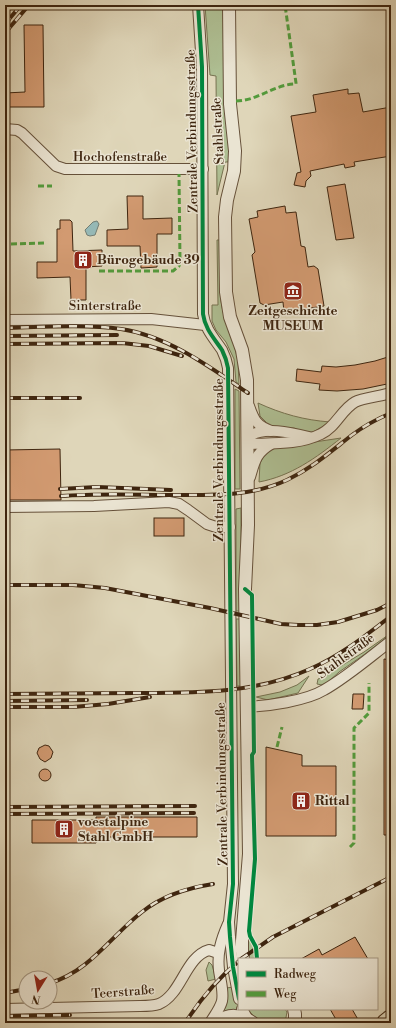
<svg xmlns="http://www.w3.org/2000/svg" width="396" height="1028" viewBox="0 0 396 1028" font-family="'Libre Bodoni',serif">
<style>
.green{fill:#aebe92;stroke:#767250}
.water{fill:#95b8b5;stroke:#727d73}
.building{fill:#d29a71;stroke:#3e250f}
.lines{fill:none;stroke-linecap:round;stroke-linejoin:round}
.minor-casing{stroke:#66513a;stroke-width:12}
.tertiary-casing{stroke:#66513a;stroke-width:14}
.motorway-casing{stroke:#3e250f;stroke-width:20}
.minor{stroke:#eae4d2;stroke-width:10}
.tertiary{stroke:#eae4d2;stroke-width:12}
.motorway{stroke:#dfd6b9;stroke-width:18}
.rail-casing{stroke:#3e250f;stroke-width:4}
.rail{stroke:#eae4d2;stroke-width:2.5;stroke-dasharray:8;stroke-linecap:butt}
.quiet{stroke:#539b3c;stroke-width:3;stroke-dasharray:6 3;stroke-linecap:butt}
.cycleway-casing{stroke:#eae4d2;stroke-width:6}
.cycleway{stroke:#00873e;stroke-width:4}
.labels{text-anchor:middle;dominant-baseline:central;stroke-width:3;stroke-linejoin:round;paint-order:stroke}
.street-label{font-size:13px;fill:#3e250f;stroke:#eae4d2}
.poi-label{font-size:13px;font-weight:bold;fill:#3e250f;stroke:#eae4d2;text-anchor:start}
</style>
<rect width="100%" height="100%" fill="#dfd6b9"/>
<filter id="stains"><feTurbulence type="fractalNoise" baseFrequency=".005" numOctaves="4"/><feColorMatrix values="0 0 0 0 .2 0 0 0 0 .09 0 0 0 0 .02 0 0 0 .5 -.17"/></filter>
<radialGradient id="worn" r=".72"><stop offset=".6" stop-color="#630" stop-opacity="0"/><stop offset="1" stop-color="#630" stop-opacity=".3"/></radialGradient>
<g class="green">
<polygon points="205,5 225,5 229,156 228,162 225,162 217,195 216,76 210,75"/>
<polygon points="217,240 220,240 221,301 223,312 234,344 238,361 239,384 236,382 234,359 226,342 216,330 212,321 212,305 218,305"/>
<polygon points="235,389 239,391 240,489 235,489"/>
<path d="M258,403C282,414 304,420 330,422L313,432L306,433L294,428H284L265,425L266,422L260,416Z"/>
<path d="M341,438C316,458 291,476 259,482L260,463L268,449Z"/>
<polygon points="241,508 241,611 236,611 236,509"/>
<polygon points="236,619 242,619 242,686 237,686"/>
<polygon points="391,633 391,634 365,654 339,672 328,682 322,685 317,684 318,679 321,678 364,652"/>
<polygon points="309,676 298,693 268,700 256,697 280,692 297,685"/>
<polygon points="247,936 254,947 255,959 249,959 248,955"/>
<polygon points="209,962 212,965 216,979 208,981 206,970"/>
<polygon points="234,987 240,1013 220,1016 226,988"/>
<polygon points="247,1009 285,1009 287,1012 285,1023 261,1023"/>
</g>
<polygon class="water" points="97,221 99,224 95,235 90,236 87,235 85,230 93,222"/>
<g class="building">
<polygon points="24,25 43,25 44,107 5,107 5,93 25,92"/>
<polygon points="348,89 348,94 359,93 363,112 391,107 391,156 354,162 355,166 345,168 344,164 310,171 311,176 306,181 305,187 294,185 297,173 301,172 291,116 316,112 313,95"/>
<polygon points="345,184 354,238 336,240 327,187"/>
<polygon points="127,196 143,196 143,219 172,218 172,234 157,234 157,267 141,268 140,246 107,246 107,230 128,229"/>
<polygon points="285,206 286,213 296,212 301,246 305,247 308,267 314,266 318,269 324,306 284,312 283,302 264,305 260,303 252,255 255,252 249,219 258,217 257,211"/>
<polygon points="60,220 70,220 72,222 73,251 102,250 102,266 86,267 86,300 71,300 70,277 37,278 37,262 57,262 57,229 60,229"/>
<polygon points="391,356 391,382 387,384 363,389 337,391 319,390 320,384 296,381 297,369 321,372 322,366 336,367 355,365 375,361"/>
<polygon points="60,449 61,500 5,500 5,450"/>
<rect x="154" y="518" width="30" height="18"/>
<polygon points="384,659 391,660 391,835 384,835"/>
<polygon points="353,694 364,694 363,709 352,709"/>
<polygon points="45,745 49,746 53,752 51,758 45,762 40,759 37,753 39,748"/>
<polygon points="266,747 302,755 302,766 336,766 336,836 266,836"/>
<circle cx="45" cy="775" r="6"/>
<polygon points="96,817 197,817 197,837 96,837 96,843 32,843 32,820 96,820"/>
<polygon points="355,937 368,959 301,959 319,949 322,955"/>
<polygon points="330,1009 352,1009 360,1023 338,1023"/>
</g>
<g class="lines">
<g class="minor-casing">
<g id="minor">
<path d="M198,5L202,67L203,314C205,329 214,338 222,350C225,356 227,362 228,368L233,884L229,922L230,937L233,967L239,999"/>
<polyline points="5,129 17,130 22,133 56,166 65,169 203,169"/>
<polyline points="5,320 151,319 205,325"/>
<path d="M249,406C254,420 256,425 271,431"/>
<path d="M248,438C261,425 293,433 309,437"/>
<path d="M248,444C272,443 299,445 321,434C336,427 341,410 355,402C362,398 382,396 391,393"/>
<path d="M250,477C255,460 256,453 271,444"/>
<polyline points="5,507 94,506 169,502 179,504 188,510 207,524 216,527 230,527"/>
<path d="M246,707C268,706 306,701 324,690C347,677 370,657 391,641"/>
<path d="M5,1009L140,1006C146,1006 153,1006 159,1004C182,994 185,957 209,950L218,953"/>
<polyline points="242,1009 247,1018"/>
<path d="M210,1023C214,1016 220,1009 222,1001C224,991 220,979 219,970C217,953 221,940 228,924"/>
</g>
</g>
<g class="tertiary-casing">
<g id="tertiary">
<polyline points="229,5 230,104 235,151 234,171 227,200 225,217 226,292 230,317 242,350 247,380 248,525 245,589 249,854 242,941 242,951 243,959"/>
<polyline points="294,1009 295,1014 295,1023"/>
<path d="M216,1023C228,1013 241,1014 253,1023"/>
</g>
</g>
<g class="motorway-casing">
<polyline id="motorway" points="386,1023 391,1019"/>
</g>
<use href="#minor" class="minor"/>
<use href="#tertiary" class="tertiary"/>
<use href="#motorway" class="motorway"/>
<g class="rail-casing">
<g id="rail">
<polyline points="5,14 12,5"/>
<polyline points="5,24 21,5"/>
<polyline points="5,33 29,5"/>
<path d="M5,328C42,327 85,324 121,329C168,336 210,367 248,393"/>
<polyline points="5,336 117,335"/>
<polyline points="5,344 122,343 149,346 182,356"/>
<polyline points="5,398 80,398"/>
<polyline points="60,489 97,487 171,490"/>
<path d="M61,496C100,493 140,495 179,495C216,495 253,496 287,480C312,468 330,452 352,435C364,426 377,419 391,413"/>
<polyline points="5,585 73,585 105,588 210,608 281,624 298,625 317,625 338,622 377,610 391,603"/>
<path d="M5,694C48,694 92,693 135,693C195,693 254,694 310,669C340,656 365,636 391,616"/>
<polyline points="5,701 87,700"/>
<polyline points="5,707 73,707 108,704 150,697"/>
<polyline points="5,807 195,806"/>
<polyline points="5,814 194,813"/>
<polyline points="241,959 273,937 391,877"/>
<path d="M50,983C90,971 111,936 142,912C163,895 187,888 213,884"/>
<polyline points="5,993 26,989"/>
<polyline points="5,1016 70,1015"/>
<path d="M185,1023C200,1000 217,979 239,961"/>
</g>
</g>
<use href="#rail" class="rail"/>
<g class="quiet">
<path d="M236,101C258,101 274,84 296,84V83L285,5"/>
<polyline points="38,186 52,186"/>
<polyline points="11,244 45,243"/>
<polyline points="99,271 173,271 179,266 180,261 179,174"/>
<polyline points="277,747 282,727"/>
<polyline points="350,847 354,843 354,728 369,713 369,683"/>
</g>
<g class="cycleway-casing">
<g id="cycleway">
<path d="M198,5L202,67L203,314C205,329 214,338 222,350C225,356 227,362 228,368L233,884L229,922L230,937L233,967L239,999"/>
<polyline points="245,589 252,595 254,752 252,755 255,859 249,931 250,936 256,947 257,959"/>
</g>
</g>
<use href="#cycleway" class="cycleway"/>
</g>
<defs>
<g id="building-square" transform="scale(1)"><rect x="-9" y="-9" width="18" height="18" rx="4" fill="#8f2418" stroke="#eae4d2"/><path d="M-4-6H4V6H1V3H-1V6H-4ZM-2.5-4.3h1.7v1.8h-1.7ZM.8-4.3h1.7v1.8H.8ZM-2.5-1h1.7V.8h-1.7ZM.8-1h1.7V.8H.8Z" fill="#fff"/></g>
<g id="museum-square" transform="scale(1)"><rect x="-9" y="-9" width="18" height="18" rx="4" fill="#8f2418" stroke="#eae4d2"/><path d="M0-6L6-3V-2H-6V-3ZM-5-1h2V3h-2ZM-1-1h2V3h-2ZM3-1h2V3H3ZM-6 4H6V6H-6Z" fill="#fff"/></g>
</defs>
<g fill-rule="evenodd">
<use href="#building-square" x="83" y="260"/>
<use href="#museum-square" x="293" y="291"/>
<use href="#building-square" x="301" y="801"/>
<use href="#building-square" x="64" y="829"/>
</g>
<g class="labels">
<g class="street-label">
<text transform="translate(192 131) rotate(-91)">Zentrale Verbindungsstraße</text>
<text transform="translate(218 131) rotate(-93)">Stahlstraße</text>
<text x="120" y="157">Hochofenstraße</text>
<text x="105" y="306">Sinterstraße</text>
<text transform="translate(219 460) rotate(-90)">Zentrale Verbindungsstraße</text>
<text transform="translate(346 656) rotate(-36)">Stahlstraße</text>
<text transform="translate(222 784) rotate(-91)">Zentrale Verbindungsstraße</text>
<text transform="translate(123 992) rotate(-4)">Teerstraße</text>
</g>
<g class="poi-label">
<text x="97" y="260">Bürogebäude 39</text>
<text x="293" y="311" text-anchor="middle">Zeitgeschichte<tspan x="293" dy="15">MUSEUM</tspan></text>
<text x="315" y="801">Rittal</text>
<text x="78" y="822">voestalpine<tspan x="78" dy="15">Stahl GmbH</tspan></text>
</g>
</g>
<rect width="396" height="1028" fill="none" stroke="#dfd6b9" stroke-width="20"/>
<rect x="6" y="6" width="384" height="1016" fill="none" stroke="#3e250f" stroke-width="2"/>
<rect x="10" y="10" width="376" height="1008" fill="none" stroke="#3e250f"/>
<rect x="238" y="958" width="140" height="52" fill="#eae4d2" stroke="#a59884"/>
<rect x="246" y="971" width="20" height="6" fill="#00873e" stroke="#a59884"/>
<text x="274" y="978" font-size="12" fill="#3e250f">Radweg</text>
<rect x="246" y="991" width="20" height="6" fill="#539b3c" stroke="#a59884"/>
<text x="274" y="998" font-size="12" fill="#3e250f">Weg</text>
<g transform="translate(38 990) rotate(191)"><circle r="19" fill="#eae4d2" stroke="#a59884"/>
<path d="M0-3L7 15L0 10L-7 15Z" fill="#8f2418"/>
<text y="-6" font-size="11" font-weight="bold" text-anchor="middle" fill="#3e250f">N</text>
</g>
<rect width="100%" height="100%" filter="url(#stains)"/>
<rect width="100%" height="100%" fill="url(#worn)"/>
</svg>
